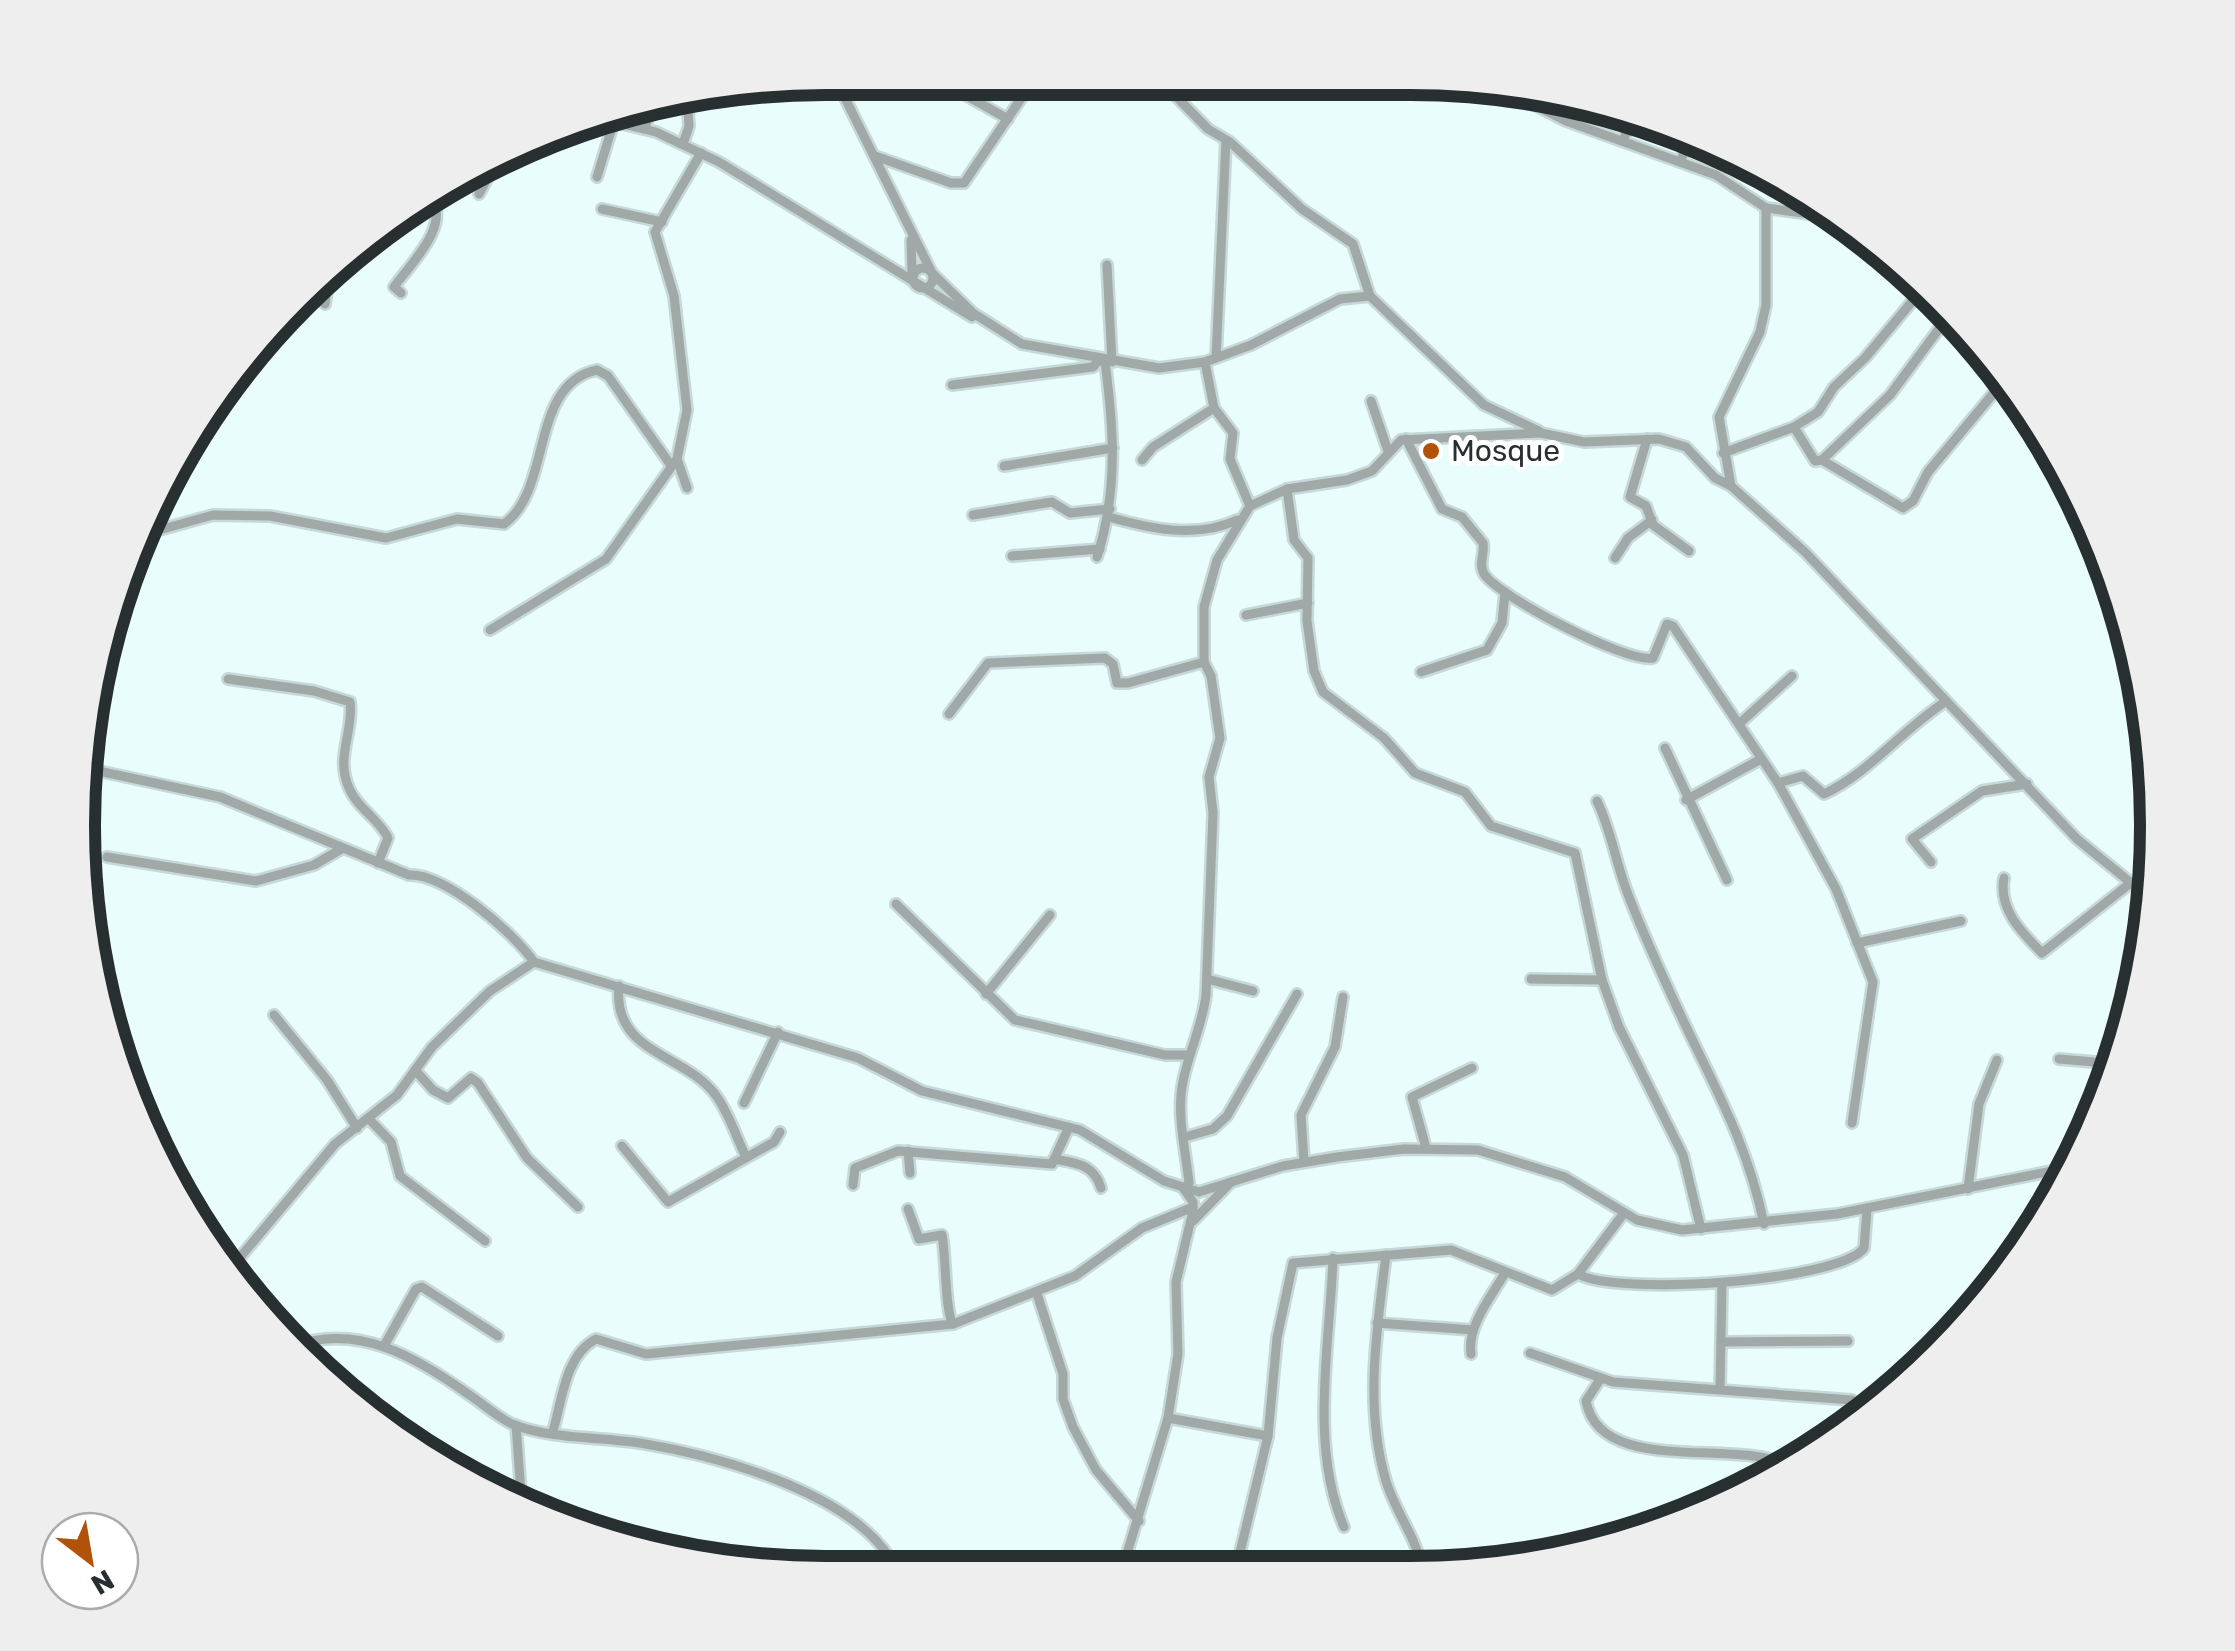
<svg xmlns="http://www.w3.org/2000/svg" width="2235" height="1651" viewBox="0 0 2235 1651" font-family="Rubik,sans-serif">
<style>
.lines{fill:none;stroke-linecap:round;stroke-linejoin:round}
.minor-casing{stroke:#c6d8d8;stroke-width:14}
.minor{stroke:#a0a8a8;stroke-width:9}
.poi-dot{fill:#b15208;stroke:#fff;stroke-width:4}
.labels{text-anchor:middle;dominant-baseline:central;stroke-width:10;stroke-linejoin:round;paint-order:stroke}
.poi-label{font-size:30px;fill:#282f30;stroke:#fff;text-anchor:start}
.rim{fill:none;stroke:#282f30;stroke-width:12}
</style>
<rect width="100%" height="100%" fill="#e9fdfd"/>
<g class="lines">
<g class="minor-casing">
<g id="minor">
<polyline points="835,78 932,273 973,313 1022,344 1159,368 1205,362 1251,345 1340,299 1370,296 1484,405 1539,431"/>
<polyline points="935,78 1008,119"/>
<polyline points="1158,78 1208,129 1230,142 1302,209 1353,244 1370,296"/>
<polyline points="1505,90 1566,121 1716,175 1766,208 1766,305 1760,332 1719,417 1731,486"/>
<polyline points="598,118 656,132 719,162 972,317"/>
<polyline points="645,129 651,105 659,104"/>
<polyline points="1623,141 1633,116"/>
<polyline points="683,144 689,126 687,96"/>
<polyline points="875,156 951,183 964,183 1035,78"/>
<polyline points="1680,162 1689,142"/>
<polyline points="597,177 614,121"/>
<polyline points="479,194 494,166"/>
<polyline points="1766,208 1840,218"/>
<polyline points="602,209 662,222"/>
<polyline points="911,240 912,273"/>
<polyline points="1107,265 1112,362"/>
<circle cx="923" cy="278" r="10"/>
<path d="M401,293L394,287C412,262 452,225 430,195"/>
<polyline points="325,304 329,275"/>
<polyline points="278,319 287,328"/>
<polyline points="1216,358 1226,140"/>
<polyline points="1205,362 1214,408 1233,433 1230,459 1250,506"/>
<polyline points="952,385 1093,367 1099,360"/>
<polyline points="1371,401 1388,451"/>
<polyline points="1794,427 1815,461 1822,460 1903,508 1913,501 1928,472 2007,377"/>
<path d="M1406,439L1442,509L1462,517L1483,543C1485,554 1478,564 1484,574C1499,597 1628,664 1653,658L1667,624L1673,626L1778,783L1836,889L1873,982L1852,1123"/>
<polyline points="1647,439 1630,497 1646,506 1653,525 1689,551"/>
<polyline points="1723,453 1794,427 1818,412 1834,387 1865,358 1920,292"/>
<polyline points="677,459 687,488"/>
<polyline points="1142,460 1153,447 1214,408"/>
<polyline points="1822,460 1890,395 1947,318"/>
<polyline points="1004,466 1113,448"/>
<polyline points="1287,489 1294,540 1308,558 1307,621 1314,671 1323,692 1384,738 1415,773 1465,792 1491,826 1575,853 1602,980 1619,1027 1683,1155 1701,1229"/>
<polyline points="973,515 1052,502 1070,513 1110,509"/>
<path d="M1109,517C1151,529 1196,539 1237,520"/>
<path d="M141,535L213,515L270,516L386,538L457,519L504,524C553,489 529,384 597,370L608,376L670,464"/>
<polyline points="1012,556 1100,549"/>
<path d="M1097,557C1118,491 1114,429 1105,362"/>
<polyline points="1615,558 1628,538 1652,520"/>
<polyline points="1246,615 1308,603"/>
<polyline points="490,630 606,559 677,459 687,410 674,296 655,232 701,153"/>
<polyline points="1421,672 1487,650 1502,623 1505,592"/>
<path d="M228,679L314,691L350,702C354,732 335,757 349,788C357,808 379,819 388,838L378,863"/>
<polyline points="949,714 988,663 1105,658 1113,664 1117,683 1128,683 1204,662"/>
<polyline points="1740,723 1792,676"/>
<polyline points="1665,748 1727,880"/>
<path d="M89,769L220,797L409,875C445,873 514,933 534,962"/>
<path d="M1778,783L1803,776L1824,794C1869,773 1903,729 1945,702"/>
<polyline points="1686,800 1761,759"/>
<path d="M1597,801C1611,830 1615,859 1626,889C1640,927 1658,966 1675,1003C1711,1082 1746,1137 1764,1224"/>
<polyline points="107,857 256,881 314,865 343,848"/>
<polyline points="1931,862 1912,839 1982,791 2027,784"/>
<path d="M2004,878C1998,909 2022,933 2042,953L2128,885"/>
<polyline points="896,904 1015,1020 1165,1055 1188,1055"/>
<polyline points="1857,943 1961,921"/>
<polyline points="1207,979 1253,991"/>
<polyline points="1531,979 1602,980"/>
<path d="M619,986C612,1055 687,1053 717,1097C729,1114 736,1136 745,1155"/>
<polyline points="986,994 1050,915"/>
<polyline points="274,1015 327,1080 357,1128"/>
<polyline points="2059,1059 2118,1064"/>
<polyline points="2107,1063 2140,971"/>
<polyline points="415,1070 433,1090 448,1098 471,1078 478,1083 527,1158 578,1207"/>
<polyline points="744,1103 778,1032"/>
<polyline points="369,1119 391,1142 400,1176 485,1241"/>
<polyline points="1185,1137 1213,1129 1227,1116 1297,994"/>
<polyline points="622,1146 668,1202 774,1142 780,1132"/>
<polyline points="1426,1148 1412,1097 1472,1068"/>
<polyline points="908,1151 910,1173"/>
<path d="M1054,1159C1076,1163 1094,1164 1101,1188"/>
<polyline points="1304,1162 1301,1115 1335,1047 1343,997"/>
<polyline points="853,1185 855,1168 898,1151 1052,1164 1069,1127"/>
<path d="M1184,1189L1189,1183C1186,1153 1177,1116 1182,1087C1187,1055 1202,1028 1206,995L1213,813L1209,777L1220,738L1211,676L1204,662V607L1217,560L1250,506L1287,489L1347,480L1372,471L1401,440L1541,433L1584,442L1659,439L1686,447L1715,478L1731,486L1805,552L2077,839L2152,900"/>
<polyline points="1968,1189 1979,1104 1997,1060"/>
<path d="M908,1209L919,1239L942,1235C946,1254 945,1314 953,1324"/>
<polyline points="1193,1221 1231,1182"/>
<path d="M1386,1255C1377,1329 1364,1407 1386,1481C1395,1511 1416,1537 1422,1568"/>
<path d="M1333,1258C1330,1345 1309,1445 1344,1527"/>
<polyline points="227,1273 335,1144 397,1095 432,1047 490,991 534,962 858,1058 922,1091 1080,1130 1164,1181 1199,1192 1283,1166 1337,1157 1404,1149 1478,1150 1565,1177 1637,1220 1682,1230 1837,1214 2072,1167"/>
<path d="M1578,1274C1615,1296 1839,1282 1864,1248L1867,1209"/>
<polyline points="1037,1294 1063,1374 1063,1399 1073,1427 1096,1470 1139,1521"/>
<polyline points="1377,1323 1473,1330"/>
<polyline points="1721,1342 1848,1341"/>
<path d="M294,1346C358,1323 416,1357 468,1394C482,1403 497,1417 512,1424C548,1439 601,1437 640,1443C718,1456 862,1494 897,1571"/>
<polyline points="384,1346 416,1289 422,1287 498,1336"/>
<polyline points="1530,1353 1613,1382 1852,1400 1865,1419"/>
<path d="M1471,1354C1467,1326 1491,1297 1505,1273"/>
<path d="M1601,1378L1586,1401C1600,1477 1737,1438 1786,1465"/>
<polyline points="1720,1388 1722,1285"/>
<polyline points="1168,1418 1268,1436"/>
<polyline points="516,1425 522,1507"/>
<path d="M553,1431C562,1401 565,1355 596,1339L646,1354L953,1324L1075,1276L1142,1228L1193,1207"/>
<polyline points="1236,1569 1268,1436 1277,1338 1293,1263 1451,1250 1552,1290 1578,1274 1624,1213"/>
<polyline points="1122,1570 1168,1418 1178,1354 1176,1282 1193,1211 1193,1202 1184,1189"/>
</g>
</g>
<use href="#minor" class="minor"/>
</g>
<circle class="poi-dot" cx="1431" cy="451" r="10"/>
<g class="labels">
<g class="poi-label">
<text x="1451" y="451">Mosque</text>
</g>
</g>
<path d="M0 0H2235V1651H0ZM825 95H1410A730 730 0 0 1 2140 825V826A730 730 0 0 1 1410 1556H825A730 730 0 0 1 95 826V825A730 730 0 0 1 825 95Z" fill="#eee" fill-rule="evenodd"/>
<path class="rim" d="M825 95H1410A730 730 0 0 1 2140 825V826A730 730 0 0 1 1410 1556H825A730 730 0 0 1 95 826V825A730 730 0 0 1 825 95Z"/>
<g transform="translate(90 1561) rotate(149)"><circle r="48" fill="#ffffff" stroke="#a9acac" stroke-width="2.5"/>
<path d="M0-8L18 38L0 25L-18 38Z" fill="#b15208"/>
<text y="-15" font-size="28" font-weight="bold" text-anchor="middle" fill="#282f30">N</text>
</g>
</svg>
